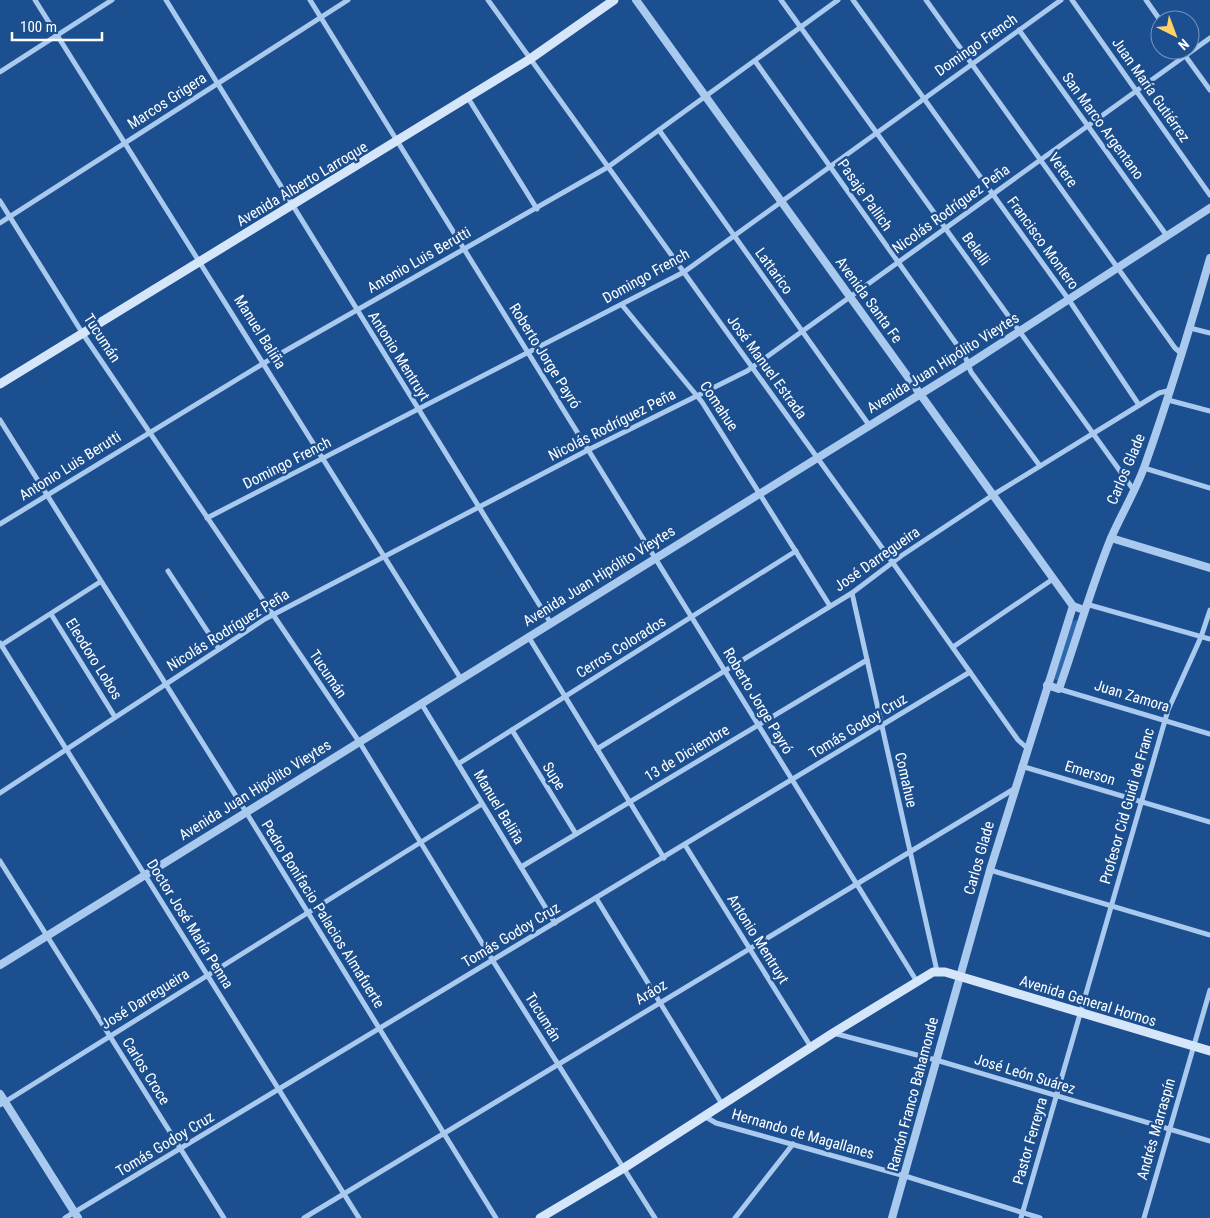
<svg xmlns="http://www.w3.org/2000/svg" width="1210" height="1218" viewBox="0 0 1210 1218" font-family="'Roboto Condensed',sans-serif">
<style>
.green{fill:#2e69ad}
.lines{fill:none;stroke-linecap:round;stroke-linejoin:round}
.minor{stroke:#a9c9ee;stroke-width:5}
.tertiary{stroke:#a9c9ee;stroke-width:8}
.secondary{stroke:#d6e6fa;stroke-width:9}
.labels{text-anchor:middle;dominant-baseline:central;stroke-width:5;stroke-linejoin:round;paint-order:stroke}
.street-label{font-size:15px;fill:#fff;stroke:#1b4f8f}
</style>
<rect width="100%" height="100%" fill="#1b4f8f"/>
<polygon class="green" points="1076,620 1078,621 1059,680 1056,680 1054,678 1071,622"/>
<g class="lines">
<g class="minor">
<polyline points="35,0 461,679"/>
<polyline points="166,0 550,622"/>
<polyline points="310,0 916,980"/>
<polyline points="488,0 893,563 1018,740 1027,748"/>
<polyline points="781,0 1133,489"/>
<polyline points="853,0 1069,300 1139,405"/>
<polyline points="926,0 1175,348 1182,354"/>
<polyline points="1072,0 1210,195"/>
<polyline points="1146,0 1160,20"/>
<polyline points="1019,30 1167,236"/>
<polyline points="1181,50 1210,90"/>
<polyline points="755,61 965,356 971,372 1040,466"/>
<polyline points="0,72 112,0"/>
<polyline points="468,98 537,209"/>
<polyline points="659,130 869,425"/>
<polyline points="0,201 83,334 360,743 493,961 655,1218"/>
<polyline points="0,223 348,0"/>
<polyline points="622,305 702,402 830,606"/>
<polyline points="1190,328 1210,333"/>
<polyline points="1168,400 1210,411"/>
<polyline points="0,420 246,812 496,1218"/>
<polyline points="1144,468 1210,488"/>
<polyline points="207,518 684,272 1061,0"/>
<polyline points="0,524 264,363 608,167 838,0"/>
<polyline points="168,571 219,649"/>
<polyline points="852,593 937,971"/>
<polyline points="1086,604 1210,639"/>
<polyline points="51,614 115,717"/>
<polyline points="528,636 664,858"/>
<polyline points="0,643 359,1218"/>
<polyline points="0,646 100,582"/>
<polyline points="953,647 1053,579"/>
<polyline points="1059,689 1210,734"/>
<polyline points="421,703 555,923"/>
<polyline points="512,730 576,834"/>
<polyline points="597,749 852,593 901,556 993,495 1159,393 1171,390"/>
<polyline points="458,764 796,551"/>
<polyline points="1021,766 1210,822"/>
<polyline points="0,793 265,619 588,450 747,371 1210,38"/>
<polyline points="685,845 811,1047"/>
<polyline points="0,861 224,1218"/>
<polyline points="521,867 867,660"/>
<polyline points="990,870 1210,935"/>
<polyline points="596,898 722,1104"/>
<polyline points="833,1033 936,1060 1210,1141"/>
<polyline points="0,1105 482,804"/>
<polyline points="704,1116 716,1123 905,1176 1040,1218"/>
<polyline points="65,1218 970,672"/>
<polyline points="304,1218 1014,789"/>
<polyline points="735,1218 793,1144"/>
<polyline points="1021,1218 1168,710 1201,637 1210,610"/>
<polyline points="1144,1218 1210,990"/>
</g>
<g class="tertiary">
<polyline points="636,0 1073,606 1084,610"/>
<polyline points="1111,538 1210,568"/>
<path d="M1047,685L1059,689C1077,638 1091,587 1111,538C1122,513 1136,490 1145,465C1169,397 1190,328 1210,258"/>
<polyline points="0,965 969,364 1210,208"/>
<polyline points="0,1094 78,1218"/>
<polyline points="892,1218 990,870 1073,606"/>
</g>
<g class="secondary">
<polyline points="0,384 530,59 614,0"/>
<polyline points="540,1218 624,1168 833,1033 933,972 945,972 1210,1051"/>
</g>
</g>
<g class="labels">
<g class="street-label">
<text transform="translate(976 45) rotate(-35)">Domingo French</text>
<text transform="translate(1151 90) rotate(55)">Juan María Gutiérrez</text>
<text transform="translate(167 101) rotate(-33)">Marcos Grigera</text>
<text transform="translate(1103 126) rotate(54)">San Marco Argentano</text>
<text transform="translate(1063 170) rotate(54)">Vetere</text>
<text transform="translate(302 184) rotate(-31)">Avenida Alberto Larroque</text>
<text transform="translate(865 195) rotate(55)">Pasaje Pallich</text>
<text transform="translate(951 209) rotate(-36)">Nicolás Rodríguez Peña</text>
<text transform="translate(1043 243) rotate(54)">Francisco Montero</text>
<text transform="translate(976 249) rotate(54)">Belelli</text>
<text transform="translate(419 260) rotate(-30)">Antonio Luis Berutti</text>
<text transform="translate(774 271) rotate(54)">Lattarico</text>
<text transform="translate(646 276) rotate(-29)">Domingo French</text>
<text transform="translate(869 300) rotate(54)">Avenida Santa Fe</text>
<text transform="translate(260 332) rotate(58)">Manuel Baliña</text>
<text transform="translate(102 338) rotate(57)">Tucumán</text>
<text transform="translate(399 356) rotate(58)">Antonio Mentruyt</text>
<text transform="translate(545 356) rotate(58)">Roberto Jorge Payró</text>
<text transform="translate(943 363) rotate(-32)">Avenida Juan Hipólito Vieytes</text>
<text transform="translate(767 367) rotate(54)">José Manuel Estrada</text>
<text transform="translate(719 406) rotate(56)">Comahue</text>
<text transform="translate(612 425) rotate(-27)">Nicolás Rodríguez Peña</text>
<text transform="translate(287 463) rotate(-27)">Domingo French</text>
<text transform="translate(70 466) rotate(-32)">Antonio Luis Berutti</text>
<text transform="translate(1126 469) rotate(-67)">Carlos Glade</text>
<text transform="translate(877 559) rotate(-35)">José Darregueira</text>
<text transform="translate(599 576) rotate(-32)">Avenida Juan Hipólito Vieytes</text>
<text transform="translate(228 630) rotate(-32)">Nicolás Rodríguez Peña</text>
<text transform="translate(621 647) rotate(-32)">Cerros Colorados</text>
<text transform="translate(94 659) rotate(58)">Eleodoro Lobos</text>
<text transform="translate(328 674) rotate(56)">Tucumán</text>
<text transform="translate(1132 696) rotate(17)">Juan Zamora</text>
<text transform="translate(758 701) rotate(59)">Roberto Jorge Payró</text>
<text transform="translate(858 726) rotate(-31)">Tomás Godoy Cruz</text>
<text transform="translate(687 753) rotate(-31)">13 de Diciembre</text>
<text transform="translate(1090 773) rotate(17)">Emerson</text>
<text transform="translate(554 776) rotate(58)">Supe</text>
<text transform="translate(906 780) rotate(77)">Comahue</text>
<text transform="translate(255 790) rotate(-32)">Avenida Juan Hipólito Vieytes</text>
<text transform="translate(1127 806) rotate(-74)">Profesor Cid Guidi de Franc</text>
<text transform="translate(499 807) rotate(59)">Manuel Baliña</text>
<text transform="translate(979 858) rotate(-74)">Carlos Glade</text>
<text transform="translate(323 914) rotate(58)">Pedro Bonifacio Palacios Almafuerte</text>
<text transform="translate(190 924) rotate(58)">Doctor José María Penna</text>
<text transform="translate(511 935) rotate(-31)">Tomás Godoy Cruz</text>
<text transform="translate(758 939) rotate(58)">Antonio Mentruyt</text>
<text transform="translate(651 992) rotate(-31)">Aráoz</text>
<text transform="translate(145 999) rotate(-32)">José Darregueira</text>
<text transform="translate(1088 1001) rotate(17)">Avenida General Hornos</text>
<text transform="translate(543 1017) rotate(58)">Tucumán</text>
<text transform="translate(146 1071) rotate(58)">Carlos Croce</text>
<text transform="translate(1025 1074) rotate(17)">José León Suárez</text>
<text transform="translate(913 1094) rotate(-75)">Ramón Franco Bahamonde</text>
<text transform="translate(1156 1129) rotate(-74)">Andrés Marraspín</text>
<text transform="translate(803 1134) rotate(16)">Hernando de Magallanes</text>
<text transform="translate(1030 1141) rotate(-74)">Pastor Ferreyra</text>
<text transform="translate(165 1144) rotate(-31)">Tomás Godoy Cruz</text>
</g>
</g>
<g transform="translate(1175 35) rotate(138)"><circle r="24" fill="#1b4f8f" stroke="#7695bc"/>
<path d="M0-4L9 19L0 12L-9 19Z" fill="#ffd166"/>
<text y="-8" font-size="14" font-weight="bold" text-anchor="middle" fill="#ffffff">N</text>
</g>
<path d="M12 32v8h90v-8" fill="none" stroke="#ffffff" stroke-width="2.5"/>
<text x="20" y="32" font-size="15" fill="#ffffff" stroke="#1b4f8f" stroke-width="4" paint-order="stroke">100 m</text>
</svg>
